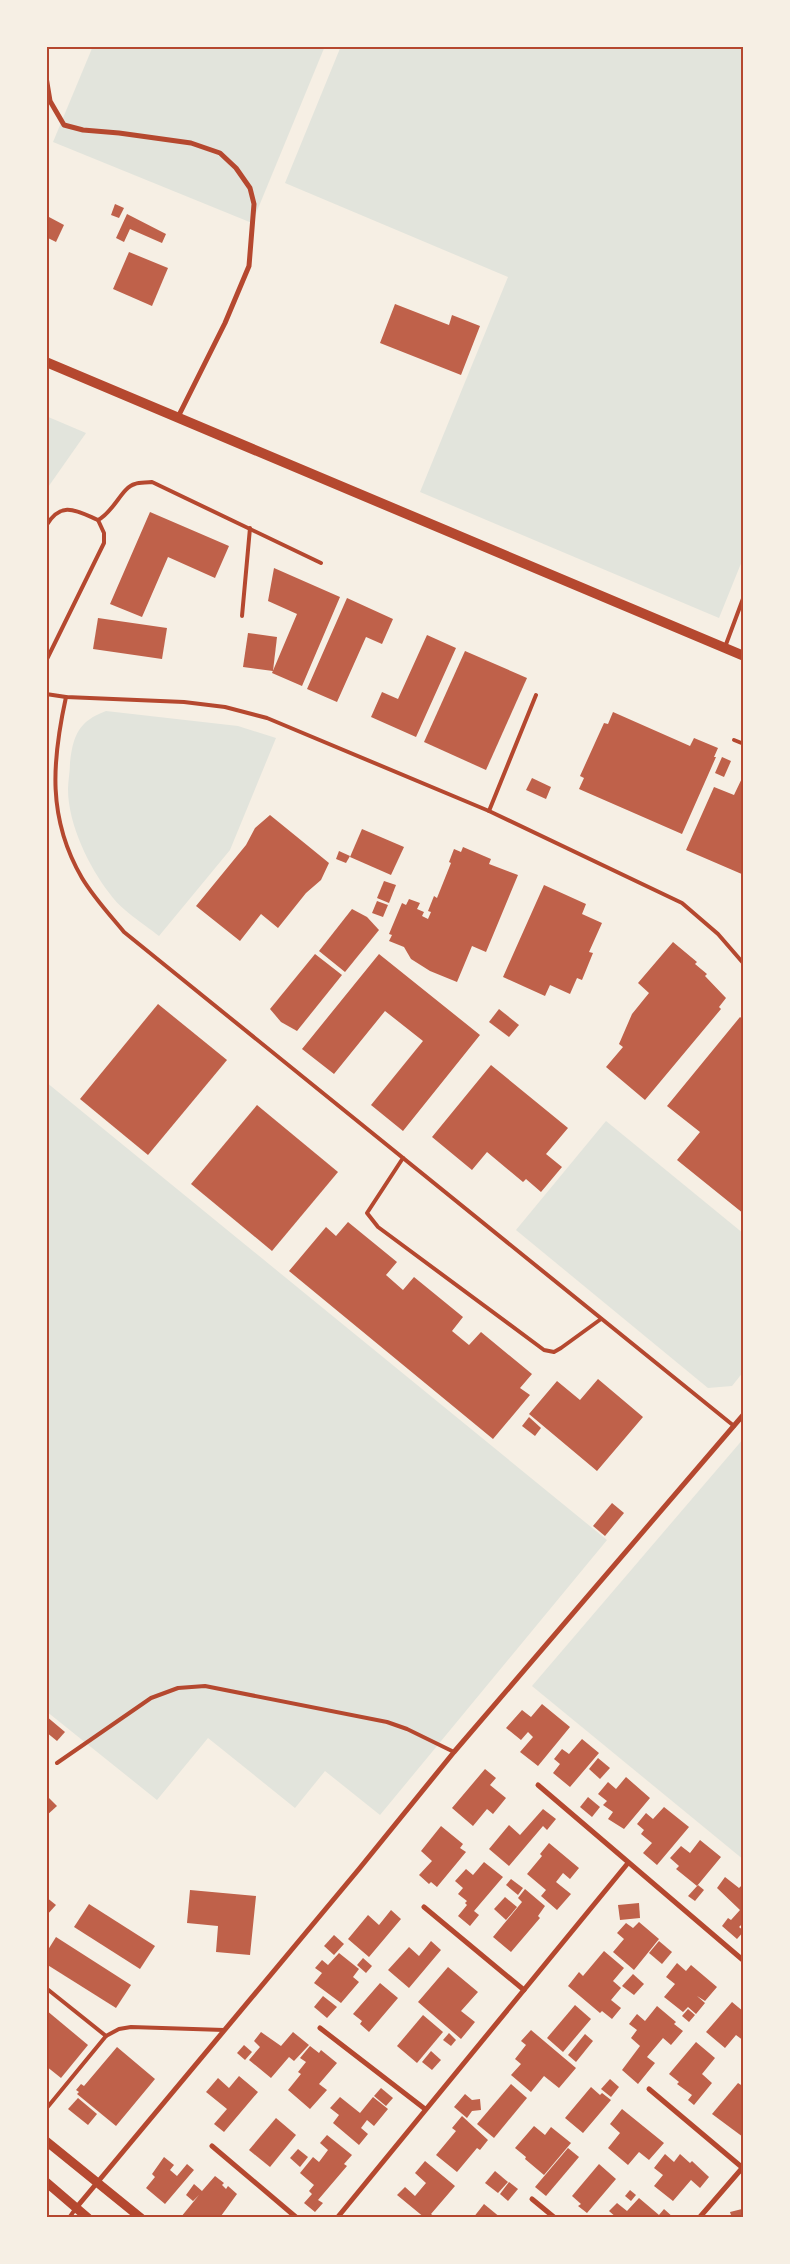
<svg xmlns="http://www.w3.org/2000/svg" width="790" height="2264" viewBox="0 0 790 2264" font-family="'Space Grotesk',sans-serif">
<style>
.green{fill:#e2e4dc}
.building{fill:#bf614a}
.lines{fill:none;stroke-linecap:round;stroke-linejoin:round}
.service{stroke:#b5482f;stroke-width:4}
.minor{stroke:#b5482f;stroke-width:5}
.tertiary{stroke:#b5482f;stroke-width:9}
.secondary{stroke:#b5482f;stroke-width:10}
.neatline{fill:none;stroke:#b5482f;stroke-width:2}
</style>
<rect width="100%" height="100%" fill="#f6efe4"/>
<g class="green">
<polygon points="93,46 325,46 252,223 53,142"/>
<polygon points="341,46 744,46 744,556 719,618 420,492 508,277 285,183"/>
<polygon points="46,416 86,433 46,490"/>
<path d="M106,711L238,726L276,738L230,850L159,936C144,924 120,909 110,894C89,867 68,824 68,789C68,781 70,772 70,763C73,735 79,721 106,711Z"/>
<polygon points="46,1082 607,1540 380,1815 325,1771 295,1808 208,1738 157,1800 46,1711"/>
<polygon points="606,1121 744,1234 744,1371 732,1386 708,1388 516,1230"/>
<polygon points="744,1438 744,1860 532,1686"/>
</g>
<g class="building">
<polygon points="115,204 124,208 119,218 111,215"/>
<polygon points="127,214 166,234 162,243 130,229 124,242 116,238"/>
<polygon points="49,217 64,225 56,242 46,237 46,222"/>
<polygon points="129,252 168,268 152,306 113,289"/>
<polygon points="395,304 449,325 452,315 480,326 461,375 380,343"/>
<polygon points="150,512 229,546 215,578 168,557 142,617 110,604"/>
<polygon points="274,568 340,597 302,686 272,673 297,614 268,601"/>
<polygon points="347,598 393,619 382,644 366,637 337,702 307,689"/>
<polygon points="98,618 167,628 162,659 93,649"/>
<polygon points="248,633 277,637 273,671 243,667"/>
<polygon points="427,635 456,648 416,737 371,717 382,692 398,699"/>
<polygon points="465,651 527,678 486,770 424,742"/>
<polygon points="613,712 690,746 694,738 718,748 714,757 716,757 682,834 579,789 584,778 580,776 604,723 608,724"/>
<polygon points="722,757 731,761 724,777 715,773"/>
<polygon points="744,774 744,875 686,850 714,787 734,795"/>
<polygon points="532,778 551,787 546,799 526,790"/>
<polygon points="270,815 329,863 321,880 306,893 278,928 261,914 240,941 196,906 246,845 255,828"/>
<polygon points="362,829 404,847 391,875 350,857"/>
<polygon points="463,847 491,859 489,864 518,875 486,952 472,946 457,982 430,971 411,959 404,947 389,941 392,935 389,934 402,903 406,905 409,899 420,903 417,909 424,912 422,916 428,919 431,912 428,911 434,896 437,898 451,863 449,862 454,849 461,852"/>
<polygon points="339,851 350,856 346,863 336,859"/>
<polygon points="384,881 396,885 389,903 377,898"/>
<polygon points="544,885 586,904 582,914 602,923 589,952 593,953 582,980 577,978 570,994 550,985 545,996 503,977"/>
<polygon points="377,901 388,905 383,917 372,913"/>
<polygon points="352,909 367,917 379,930 345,972 319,951"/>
<polygon points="673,942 697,962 695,964 707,974 705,976 726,998 719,1007 721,1009 645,1100 606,1067 623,1047 619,1044 632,1014 649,993 638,983"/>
<polygon points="315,954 342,975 297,1031 281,1022 270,1009"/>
<polygon points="379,954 480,1035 403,1131 371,1105 423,1041 385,1011 334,1074 302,1049"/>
<polygon points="158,1004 227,1060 148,1155 80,1099"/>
<polygon points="499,1009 519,1025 509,1037 489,1022"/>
<polygon points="740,1017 744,1020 744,1214 677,1160 700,1132 667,1106"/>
<polygon points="491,1065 568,1128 546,1154 562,1167 541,1192 526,1179 523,1182 487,1152 472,1170 432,1137"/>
<polygon points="257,1105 338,1172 272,1251 191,1184"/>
<polygon points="348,1222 397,1262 386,1275 403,1290 414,1277 463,1317 452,1331 469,1345 481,1332 532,1374 520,1388 530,1395 493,1439 289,1271 326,1227 336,1236"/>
<polygon points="598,1379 643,1417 597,1471 529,1414 557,1381 580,1400"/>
<polygon points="529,1417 541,1428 535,1436 522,1426"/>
<polygon points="612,1503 624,1513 605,1536 593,1526"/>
<polygon points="542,1704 570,1727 538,1766 520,1752 533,1737 528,1732 521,1740 506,1728 522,1710 531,1717"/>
<polygon points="46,1716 65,1732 57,1741 46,1732"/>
<polygon points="582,1739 599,1753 570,1787 553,1773 560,1764 554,1759 562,1749 569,1754"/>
<polygon points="598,1758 610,1768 600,1779 589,1769"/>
<polygon points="485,1769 496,1778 490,1785 506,1798 493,1814 487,1809 473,1826 452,1808"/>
<polygon points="626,1777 650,1798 624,1829 608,1819 613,1812 603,1805 607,1801 598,1794 608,1782 616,1789"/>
<polygon points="46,1795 57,1806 46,1816"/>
<polygon points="588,1797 600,1807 592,1817 580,1807"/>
<polygon points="664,1807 689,1827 657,1865 643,1853 652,1843 641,1834 644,1830 637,1824 646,1813 653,1819"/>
<polygon points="543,1809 556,1819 547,1830 543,1826 509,1866 489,1849 509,1825 520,1835"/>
<polygon points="441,1826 463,1844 460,1848 466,1852 437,1887 431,1882 429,1884 419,1875 432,1861 421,1851"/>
<polygon points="700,1840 721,1857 697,1886 676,1869 679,1866 670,1858 681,1846 690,1853"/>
<polygon points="549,1843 579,1868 570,1879 563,1873 556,1882 571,1894 557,1910 541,1896 546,1890 527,1874 542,1856 540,1854"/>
<polygon points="484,1862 503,1877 474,1911 479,1915 470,1926 458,1916 467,1905 465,1903 467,1901 458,1894 463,1888 455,1881 466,1869 473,1875"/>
<polygon points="725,1877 739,1888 744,1883 744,1922 739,1927 744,1931 737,1939 722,1926 728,1918 731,1920 740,1910 717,1888"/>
<polygon points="511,1879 523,1888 518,1895 506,1885"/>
<polygon points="698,1885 704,1890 695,1901 688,1896"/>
<polygon points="525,1889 545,1906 538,1916 540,1918 511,1952 493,1937 522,1902 518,1898"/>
<polygon points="190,1890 256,1896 250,1955 216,1952 218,1926 187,1923"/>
<polygon points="46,1897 56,1905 46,1916"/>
<polygon points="505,1897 517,1907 506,1920 494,1909"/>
<polygon points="639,1903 640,1918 620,1920 618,1905"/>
<polygon points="89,1904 155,1946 140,1969 74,1927"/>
<polygon points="391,1910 401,1919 369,1957 348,1939 368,1915 379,1925"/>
<polygon points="639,1922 659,1939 634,1970 613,1952 624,1939 617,1933 626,1923 633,1928"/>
<polygon points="334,1935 344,1944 334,1955 324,1946"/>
<polygon points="56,1937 131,1985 116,2008 46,1964 46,1953"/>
<polygon points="431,1941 441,1950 409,1988 388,1970 409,1947 419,1956"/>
<polygon points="659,1941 672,1952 662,1964 649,1953"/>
<polygon points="604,1951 624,1968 613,1981 621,1988 611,2000 621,2008 612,2019 602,2011 600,2013 568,1986 579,1972 583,1976"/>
<polygon points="339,1953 359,1969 353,1977 359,1982 341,2003 314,1983 322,1973 315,1968 322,1960 328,1965"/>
<polygon points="363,1958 372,1966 366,1973 357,1965"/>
<polygon points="677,1963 686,1971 691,1965 717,1987 705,2001 697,1996 705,2003 696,2014 688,2007 683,2012 664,1997 675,1984 666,1977"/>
<polygon points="448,1967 478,1992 461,2011 475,2022 461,2039 418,2002"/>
<polygon points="633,1974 644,1984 634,1995 622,1986"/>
<polygon points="380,1983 398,1998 369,2032 360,2024 362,2021 353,2014"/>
<polygon points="323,1996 337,2007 327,2018 314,2007"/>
<polygon points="732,2002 744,2012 744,2041 736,2035 725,2048 706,2032"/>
<polygon points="575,2005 591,2019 563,2052 547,2038"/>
<polygon points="657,2006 676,2022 674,2024 683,2031 671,2045 663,2038 647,2057 655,2063 638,2084 622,2070 640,2046 631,2038 637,2030 629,2024 637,2014 645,2021"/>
<polygon points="688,2009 695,2015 689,2022 682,2016"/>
<polygon points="46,2010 88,2045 61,2078 46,2066"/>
<polygon points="423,2015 443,2032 417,2063 397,2046"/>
<polygon points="531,2030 576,2068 559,2088 544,2076 531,2092 511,2075 521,2064 515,2059 526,2045 521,2041"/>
<polygon points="261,2032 281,2046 293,2032 309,2045 294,2061 289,2057 271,2078 249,2060 260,2047 254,2041"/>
<polygon points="449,2033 456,2040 451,2046 443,2040"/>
<polygon points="585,2034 593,2041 576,2062 568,2055"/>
<polygon points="696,2042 715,2058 702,2074 712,2083 694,2105 688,2100 692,2095 677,2084 679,2082 669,2074"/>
<polygon points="244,2045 252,2052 245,2060 237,2053"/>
<polygon points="310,2046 319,2053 321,2050 337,2063 319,2084 327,2090 310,2109 288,2090 301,2074 298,2072 306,2062 300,2058"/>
<polygon points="117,2047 155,2079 116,2126 77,2094 79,2092 76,2090 81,2084 84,2086"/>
<polygon points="431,2051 441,2060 432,2070 422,2062"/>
<polygon points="239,2076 258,2092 224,2132 214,2124 227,2109 206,2092 218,2078 229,2088"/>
<polygon points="610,2079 619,2087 611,2097 601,2089"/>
<polygon points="738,2083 744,2087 743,2137 712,2114"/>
<polygon points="511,2084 527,2098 494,2138 477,2124"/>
<polygon points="591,2087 600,2095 602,2093 611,2100 583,2133 565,2118"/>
<polygon points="381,2088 393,2098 386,2106 374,2096"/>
<polygon points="465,2094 472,2100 480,2099 481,2110 472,2111 467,2118 454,2107"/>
<polygon points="340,2097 360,2113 373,2097 388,2109 374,2126 367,2120 361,2128 368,2134 359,2145 333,2123 339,2115 330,2108"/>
<polygon points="78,2098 97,2114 88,2125 68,2109"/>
<polygon points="622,2109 664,2143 649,2160 639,2152 628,2165 608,2148 620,2133 610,2124"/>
<polygon points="462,2116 488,2140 480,2150 477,2148 457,2172 436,2155 456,2131 452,2128"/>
<polygon points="276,2118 296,2135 270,2167 249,2150"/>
<polygon points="534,2126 545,2135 551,2127 571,2143 544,2175 525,2159 526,2157 515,2148"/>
<polygon points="327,2135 352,2155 344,2164 347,2166 318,2200 323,2203 315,2212 304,2203 312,2194 309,2191 314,2185 300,2173 313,2157 319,2162 328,2150 320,2143"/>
<polygon points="568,2148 579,2157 546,2196 535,2187"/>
<polygon points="298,2149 308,2157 300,2167 290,2158"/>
<polygon points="665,2154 674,2162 680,2154 690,2163 692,2161 709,2177 700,2188 691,2180 673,2201 654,2186 663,2175 654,2168"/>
<polygon points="164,2157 174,2165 170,2170 177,2176 187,2164 194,2170 165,2204 146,2188 155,2177 152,2174"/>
<polygon points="425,2161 455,2186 431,2214 436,2218 425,2218 397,2195 405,2187 415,2196 426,2183 415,2173"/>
<polygon points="599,2164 616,2179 587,2213 578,2206 581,2204 572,2196"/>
<polygon points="495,2171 508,2182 498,2193 485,2183"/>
<polygon points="215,2176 224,2183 222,2185 226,2189 228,2186 237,2194 221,2216 182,2218 181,2217 199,2195 193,2201 186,2195 194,2184 202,2191"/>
<polygon points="509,2182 518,2189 508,2201 500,2194"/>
<polygon points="630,2190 636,2195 631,2201 625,2196"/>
<polygon points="639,2198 659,2215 664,2209 674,2218 617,2218 609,2211 617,2203 627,2211"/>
<polygon points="484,2204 501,2218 473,2218"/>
<polygon points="742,2209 744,2218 732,2218 730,2212"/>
</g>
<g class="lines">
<g class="service">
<path d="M98,520C114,512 122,487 135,484C140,482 146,483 152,482L321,563"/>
<path d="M46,526C61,500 77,511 98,520L104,533V543L46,661"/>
<polyline points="242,616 250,528"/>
<polyline points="725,647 744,596"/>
<polyline points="46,694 66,697 184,702 225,707 267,718 489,811 682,903 718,934 744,964"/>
<path d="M66,697C52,761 47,818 82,878C94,898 110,915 124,932L734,1426"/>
<polyline points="734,740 744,744"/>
<polyline points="489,811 536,695"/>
<polyline points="403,1158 367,1213 378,1227 544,1350 554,1352 561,1348 601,1319"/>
<polyline points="57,1763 151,1698 178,1688 205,1686 387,1722 407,1729 454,1752"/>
<polyline points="46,1988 106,2036"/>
<polyline points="46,2109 106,2036 119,2029 131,2027 224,2030"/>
<polyline points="69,2218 76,2208"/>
</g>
<g class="minor">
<polyline points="46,77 50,101 64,125 83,130 119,133 191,143 220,153 236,168 250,188 254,204 249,266 225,323 178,417"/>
<polyline points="538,1785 744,1961"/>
<polyline points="424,1907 524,1990"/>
<polyline points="320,2028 425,2109"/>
<polyline points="649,2089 744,2169"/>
<polyline points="212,2146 297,2218"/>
<polyline points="532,2199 555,2218"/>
<polyline points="76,2208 359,1869 454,1752 744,1414"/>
<polyline points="337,2218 628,1863"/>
<polyline points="699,2218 744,2166"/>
</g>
<g class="tertiary">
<polyline points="46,2141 141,2218"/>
<polyline points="46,2182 88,2218"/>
</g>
<polyline class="secondary" points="46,362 744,656"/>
</g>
<rect width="790" height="2264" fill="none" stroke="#f6efe4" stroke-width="95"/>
<rect x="48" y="48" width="694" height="2168" class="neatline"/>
</svg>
